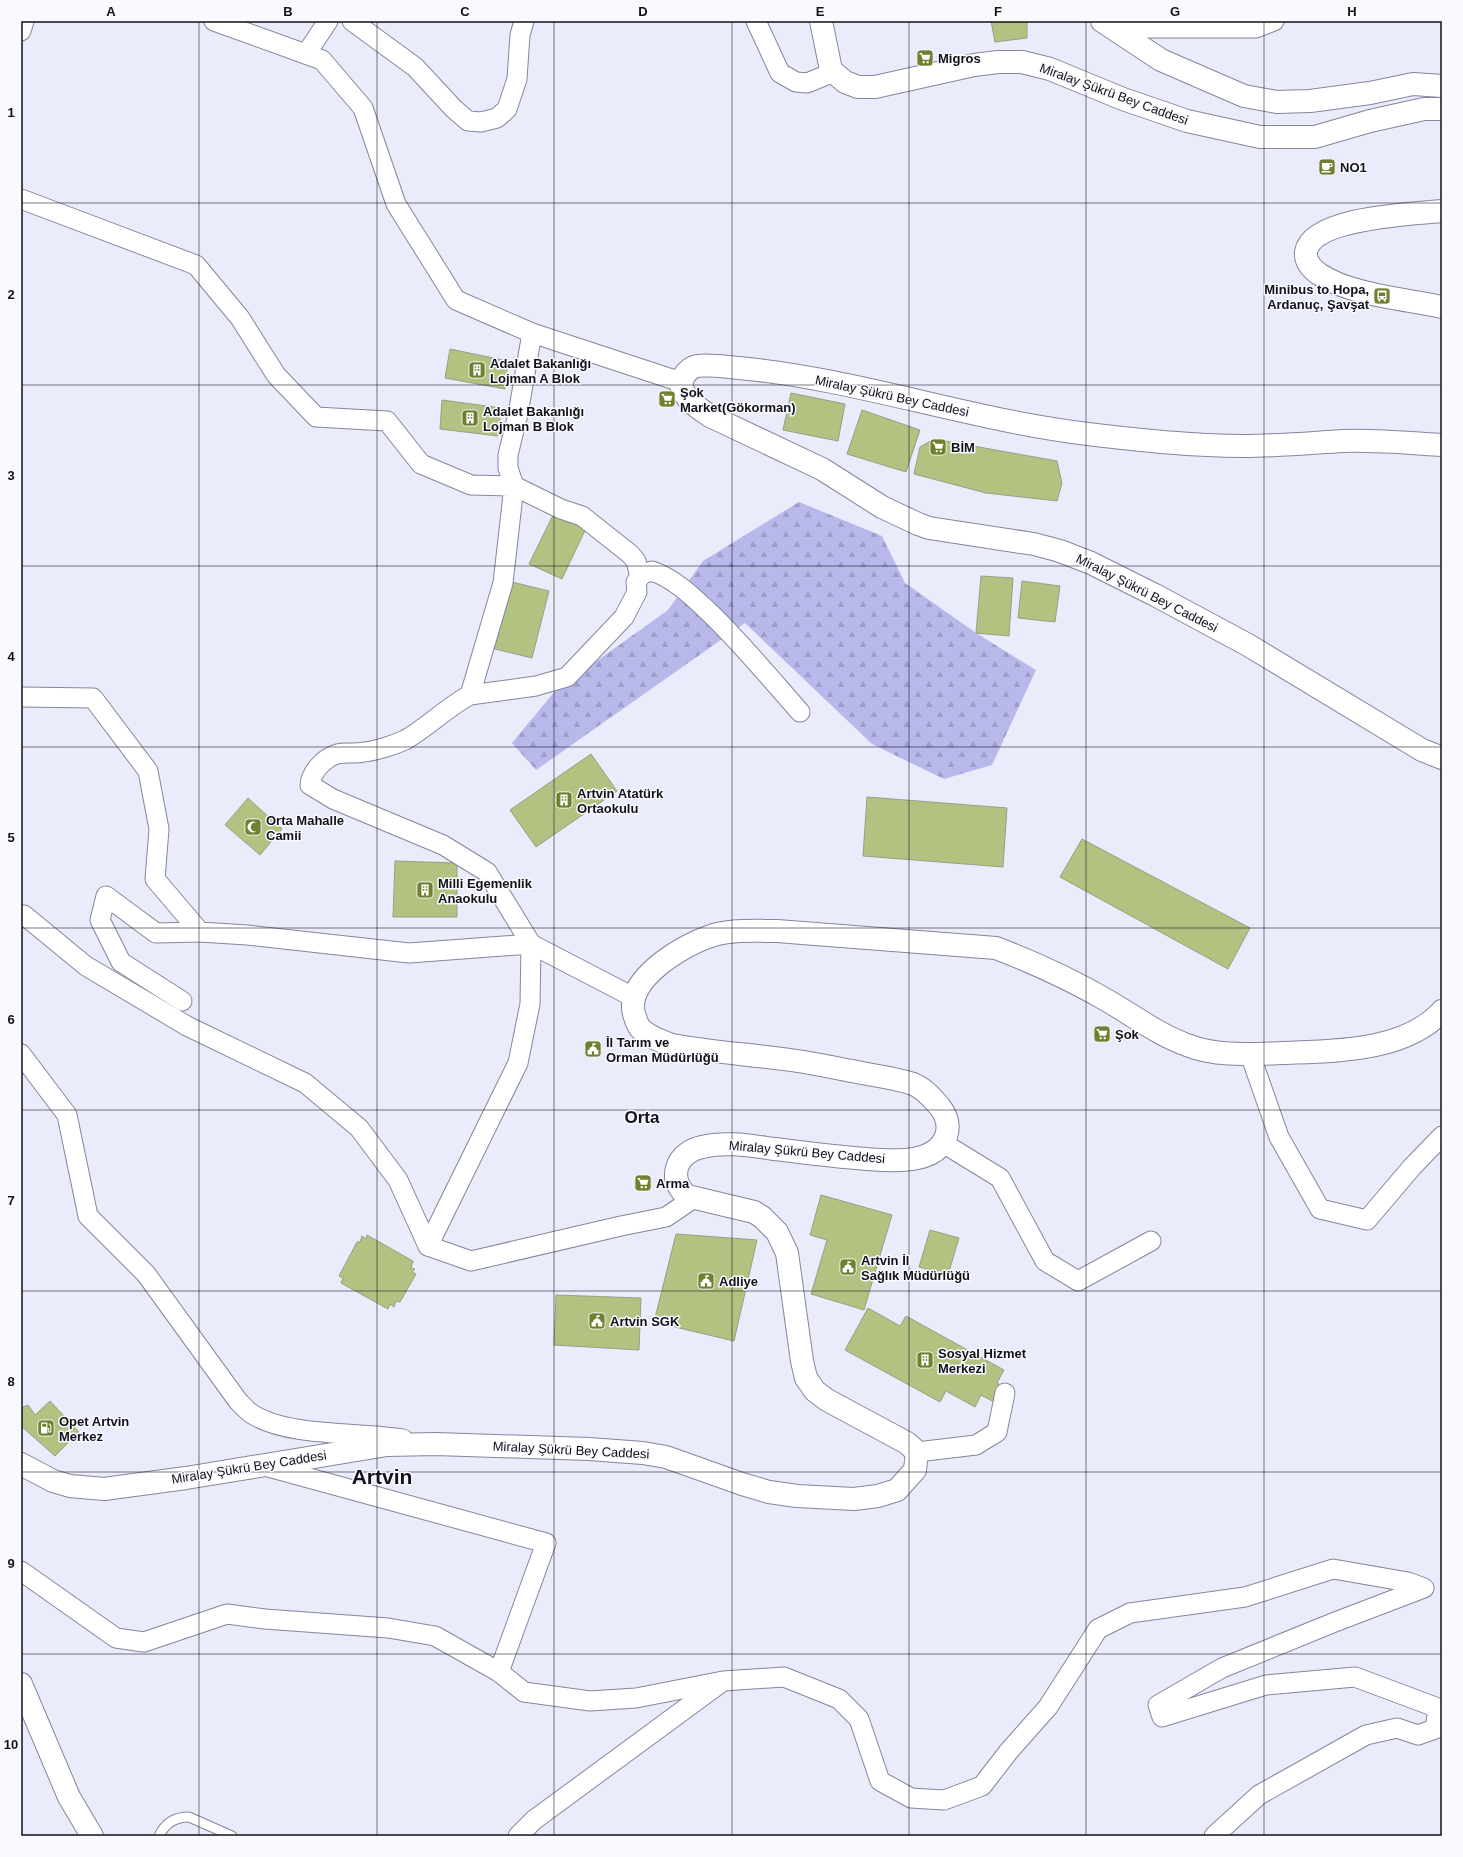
<svg xmlns="http://www.w3.org/2000/svg" width="1463" height="1857" viewBox="0 0 1463 1857" font-family="Arial,sans-serif">
<style>
.forest{fill:url(#forest-firs)}
.building{fill:#b2c280;stroke:#999f87}
.lines{fill:none;stroke-linecap:round;stroke-linejoin:round}
.lane-casing{stroke:#85859d;stroke-width:11}
.street-casing{stroke:#85859d;stroke-width:21}
.secondary-casing{stroke:#85859d;stroke-width:24}
.lane{stroke:#fff;stroke-width:9}
.street{stroke:#fff;stroke-width:19}
.secondary{stroke:#fff;stroke-width:22}
.grid{fill:none;stroke:#11111a;stroke-width:1;stroke-opacity:0.55}
.labels{text-anchor:middle;dominant-baseline:central;stroke-width:3;stroke-linejoin:round;paint-order:stroke}
.poi-label{font-size:13px;font-weight:bold;fill:#11111a;stroke:#f9f9ff;text-anchor:start}
.street-label{font-size:13px;fill:#11111a;stroke:#f9f9ff}
.district-label{font-size:17px;font-weight:bold;fill:#11111a;stroke:#f9f9ff}
.town-label{font-size:21px;font-weight:bold;fill:#11111a;stroke:#f9f9ff}
.neatline{fill:none;stroke:#11111a;stroke-width:1.5}
.grid-label{font-size:13px;text-anchor:middle;font-weight:bold;fill:#11111a}
</style>
<defs>
<pattern id="forest-firs" width="22" height="20" patternUnits="userSpaceOnUse"><rect width="22" height="20" fill="#b8b8eb"/><path d="M5 1l3.5 6h-7zM16 11l3.5 6h-7z" fill="#9d9dc9"/></pattern>
</defs>
<rect width="100%" height="100%" fill="#eaebfb"/>
<polygon class="forest" points="799,502 882,536 905,583 976,633 1036,670 992,765 944,779 872,744 745,623 536,770 512,743 555,691 668,610 703,561"/>
<g class="building">
<polygon points="991,21 1027,21 1027,38 995,42"/>
<polygon points="450,349 508,361 505,389 445,378"/>
<polygon points="670,393 671,402 664,405 664,395"/>
<polygon points="791,393 845,404 838,441 783,430"/>
<polygon points="442,400 501,408 498,436 440,429"/>
<polygon points="862,410 920,430 906,472 847,454"/>
<polygon points="934,439 1057,461 1062,483 1057,501 986,493 914,474 920,447"/>
<polygon points="556,509 588,524 562,579 529,564"/>
<polygon points="981,576 1013,578 1009,636 976,633"/>
<polygon points="508,581 549,591 532,658 491,648"/>
<polygon points="1022,581 1060,586 1055,622 1018,618"/>
<polygon points="591,754 617,791 536,847 510,810"/>
<polygon points="867,797 1007,808 1003,867 863,856"/>
<polygon points="248,798 282,829 260,855 225,825"/>
<polygon points="1082,839 1250,928 1228,969 1060,877"/>
<polygon points="395,861 457,863 457,917 393,917"/>
<polygon points="821,1195 892,1215 864,1310 811,1294 827,1240 810,1235"/>
<polygon points="930,1230 959,1238 948,1275 919,1267"/>
<polygon points="676,1234 757,1240 734,1341 654,1322"/>
<polygon points="367,1235 413,1261 411,1268 415,1269 412,1272 416,1274 400,1302 396,1301 394,1307 390,1304 388,1309 341,1283 343,1278 339,1276 357,1242 360,1242 362,1236 366,1239"/>
<polygon points="556,1295 641,1298 639,1350 554,1345"/>
<polygon points="868,1308 900,1326 906,1316 1004,1370 997,1383 1003,1386 994,1402 981,1395 975,1407 946,1391 940,1402 845,1350"/>
<polygon points="50,1401 79,1432 55,1456 21,1426 21,1408 28,1405 35,1415"/>
</g>
<g class="lines">
<g class="lane-casing">
<path id="lane" d="M159,1836C165,1823 175,1817 189,1817L232,1836"/>
</g>
<g class="street-casing">
<g id="street">
<polyline points="214,21 322,60 363,108 396,204 456,300 532,333 681,382"/>
<polyline points="352,21 415,67 454,109 468,121 481,122 497,118 507,109 517,79 520,35 524,21"/>
<polyline points="756,21 780,73 796,82 807,83 834,72"/>
<polyline points="1112,28 1256,28 1274,21"/>
<polyline points="21,31 24,21"/>
<polyline points="306,54 328,21"/>
<polyline points="21,199 196,265 240,318 276,375 316,417 387,421 421,464 471,485 514,486 503,583 470,695"/>
<polyline points="532,333 518,414 508,455 508,468 514,486 561,509 582,516 630,554 636,561 640,577"/>
<polyline points="21,697 93,698 148,771 159,829 155,879 200,932 247,935 409,953 531,944 530,1004 518,1063 428,1246"/>
<polyline points="24,915 86,966 187,1026 305,1083 359,1128 398,1180 428,1246 471,1261 621,1226 666,1217 694,1198"/>
<path d="M633,997L531,944L487,872L443,845L333,799L310,785C311,772 324,758 337,754C345,752 355,754 364,752C376,751 394,745 405,740C428,727 447,707 470,695L536,686L567,677L624,617L637,592L636,582L642,574L652,571C675,579 693,597 710,613C742,644 771,679 800,712"/>
<polyline points="182,1001 121,962 100,920 106,896 156,933 200,932"/>
<path d="M21,1054L67,1115L88,1216L146,1274L238,1401C242,1405 247,1411 252,1414C288,1437 360,1432 403,1439"/>
<polyline points="1250,1054 1279,1137 1320,1209 1367,1220 1412,1167 1442,1136"/>
<polyline points="943,1143 1000,1178 1045,1261 1078,1281 1151,1241"/>
<polyline points="917,1452 976,1445 997,1432 1005,1393"/>
<polyline points="265,1466 546,1543 499,1672"/>
<polyline points="21,1571 116,1638 144,1642 227,1614 265,1619 388,1628 435,1636 499,1672 524,1692 590,1701 636,1698 723,1681 784,1677 839,1699 859,1719 880,1781 911,1798 944,1800 982,1786 1009,1751 1048,1707 1098,1629 1130,1613 1245,1597 1333,1569 1408,1582 1424,1588 1335,1622 1222,1668 1158,1705 1162,1717 1266,1685 1355,1677 1438,1708 1435,1729 1418,1735 1397,1728 1366,1735 1259,1795 1214,1836"/>
<polyline points="518,1836 534,1820 719,1684"/>
</g>
</g>
<g class="secondary-casing">
<g id="secondary">
<polyline points="821,21 831,70 845,82 858,87 875,87 974,65 998,62 1022,62 1050,69 1123,99 1187,121 1260,137 1315,137 1370,121 1424,109 1442,109"/>
<polyline points="1102,21 1161,60 1244,96 1277,102 1310,101 1370,93 1413,84 1442,86"/>
<path d="M1442,211C1413,214 1312,217 1306,252C1305,262 1312,269 1319,274C1350,295 1406,299 1442,307"/>
<path d="M1442,445C1409,443 1376,440 1343,441C1310,443 1277,446 1244,446C1192,446 1139,440 1088,434C970,420 857,379 739,368C726,367 710,364 697,366C692,367 687,371 684,376C674,393 698,408 710,416L822,469L882,507L918,524L929,528L1034,544L1060,551L1091,563L1155,595L1248,645L1422,750L1442,758"/>
<path d="M21,1464L53,1481L70,1486L104,1489L186,1478L387,1445L436,1444L589,1449L643,1453L666,1457L742,1484L769,1492L797,1496L854,1499L878,1496L897,1490L915,1470L917,1452L907,1443L827,1400L815,1391L806,1378L802,1361L787,1253L777,1232L762,1217L754,1212L687,1196C678,1188 674,1179 677,1168C680,1156 692,1149 702,1147C726,1141 752,1146 775,1149C806,1153 836,1157 867,1159C892,1161 936,1165 946,1136C950,1125 946,1115 940,1107C932,1098 924,1088 913,1084C896,1078 876,1076 857,1072C840,1069 822,1065 804,1062C760,1055 716,1053 672,1045C661,1041 651,1038 642,1030C638,1027 636,1020 634,1014C625,980 680,947 708,937C729,929 755,931 777,931L996,948C1035,963 1072,980 1108,1001C1134,1016 1159,1035 1187,1045C1217,1057 1251,1054 1283,1053C1334,1051 1405,1052 1442,1011"/>
<polyline points="21,1684 69,1797 92,1836"/>
</g>
</g>
<use href="#lane" class="lane"/>
<use href="#street" class="street"/>
<use href="#secondary" class="secondary"/>
</g>
<path class="grid" d="M199,21V1836M377,21V1836M554,21V1836M732,21V1836M909,21V1836M1086,21V1836M1264,21V1836M21,203H1442M21,385H1442M21,566H1442M21,747H1442M21,928H1442M21,1110H1442M21,1291H1442M21,1472H1442M21,1654H1442"/>
<defs>
<g id="supermarket-square" transform="scale(0.9)"><rect x="-9" y="-9" width="18" height="18" rx="4" fill="#70802f" stroke="#f9f9ff"/><path d="M-6-5.5h2.5l.6 2H6L4.5 2H-2.5L-4.4-4H-6ZM-1.5 3.2a1.3 1.3 0 1 0 .1 0ZM3 3.2a1.3 1.3 0 1 0 .1 0Z" fill="#fff"/></g>
<g id="cafe-square" transform="scale(0.9)"><rect x="-9" y="-9" width="18" height="18" rx="4" fill="#70802f" stroke="#f9f9ff"/><path d="M-5.5-4.5H6V0H3Q3 3.5 0 3.5H-2.5Q-5.5 3.5-5.5 0ZM3-3.2v2h1.7v-2ZM-6 4.5H4V6H-6Z" fill="#fff"/></g>
<g id="bus-square" transform="scale(0.9)"><rect x="-9" y="-9" width="18" height="18" rx="4" fill="#70802f" stroke="#f9f9ff"/><path d="M-5-6H5V4H4V6H2V4H-2V6H-4V4H-5ZM-3.5-4V0h7V-4ZM-3.5 1.2v1.5H-2V1.2ZM2 1.2v1.5H3.5V1.2Z" fill="#fff"/></g>
<g id="building-square" transform="scale(0.9)"><rect x="-9" y="-9" width="18" height="18" rx="4" fill="#70802f" stroke="#f9f9ff"/><path d="M-4-6H4V6H1V3H-1V6H-4ZM-2.5-4.3h1.7v1.8h-1.7ZM.8-4.3h1.7v1.8H.8ZM-2.5-1h1.7V.8h-1.7ZM.8-1h1.7V.8H.8Z" fill="#fff"/></g>
<g id="mosque-square" transform="scale(0.9)"><rect x="-9" y="-9" width="18" height="18" rx="4" fill="#70802f" stroke="#f9f9ff"/><path d="M3.5-4.9A6 6 0 1 0 3.5 4.9A5 5 0 1 1 3.5-4.9Z" fill="#fff"/></g>
<g id="civic-square" transform="scale(0.9)"><rect x="-9" y="-9" width="18" height="18" rx="4" fill="#70802f" stroke="#f9f9ff"/><path d="M-.6-6.5H3V-4.5H.6V-3L4-1V1h2V6H-6V1h2V-1L-.6-3ZM-1.2 2.5V6h2.4V2.5Z" fill="#fff"/></g>
<g id="fuel-square" transform="scale(0.9)"><rect x="-9" y="-9" width="18" height="18" rx="4" fill="#70802f" stroke="#f9f9ff"/><path d="M-5.5-6h7V0h2V4h1.3V-2.5L3-4.5l.8-.8L6-3V5H2.5V1h-1V6h-7ZM-4.2-4.7v3.2H.2V-4.7Z" fill="#fff"/></g>
</defs>
<g fill-rule="evenodd">
<use href="#supermarket-square" x="925" y="58"/>
<use href="#cafe-square" x="1327" y="167"/>
<use href="#bus-square" x="1382" y="296"/>
<use href="#building-square" x="477" y="370"/>
<use href="#supermarket-square" x="667" y="399"/>
<use href="#building-square" x="470" y="418"/>
<use href="#supermarket-square" x="938" y="447"/>
<use href="#building-square" x="564" y="800"/>
<use href="#mosque-square" x="253" y="827"/>
<use href="#building-square" x="425" y="890"/>
<use href="#supermarket-square" x="1102" y="1034"/>
<use href="#civic-square" x="593" y="1049"/>
<use href="#supermarket-square" x="643" y="1183"/>
<use href="#civic-square" x="848" y="1267"/>
<use href="#civic-square" x="706" y="1281"/>
<use href="#civic-square" x="597" y="1321"/>
<use href="#building-square" x="925" y="1360"/>
<use href="#fuel-square" x="46" y="1428"/>
</g>
<g class="labels">
<g class="poi-label">
<text x="938" y="58">Migros</text>
<text x="1340" y="167">NO1</text>
<text x="1369" y="289" text-anchor="end">Minibus to Hopa,<tspan x="1369" dy="15">Ardanuç, Şavşat</tspan></text>
<text x="490" y="363">Adalet Bakanlığı<tspan x="490" dy="15">Lojman A Blok</tspan></text>
<text x="680" y="392">Şok<tspan x="680" dy="15">Market(Gökorman)</tspan></text>
<text x="483" y="411">Adalet Bakanlığı<tspan x="483" dy="15">Lojman B Blok</tspan></text>
<text x="951" y="447">BİM</text>
<text x="577" y="793">Artvin Atatürk<tspan x="577" dy="15">Ortaokulu</tspan></text>
<text x="266" y="820">Orta Mahalle<tspan x="266" dy="15">Camii</tspan></text>
<text x="438" y="883">Milli Egemenlik<tspan x="438" dy="15">Anaokulu</tspan></text>
<text x="1115" y="1034">Şok</text>
<text x="606" y="1042">İl Tarım ve<tspan x="606" dy="15">Orman Müdürlüğü</tspan></text>
<text x="656" y="1183">Arma</text>
<text x="861" y="1260">Artvin İl<tspan x="861" dy="15">Sağlık Müdürlüğü</tspan></text>
<text x="719" y="1281">Adliye</text>
<text x="610" y="1321">Artvin SGK</text>
<text x="938" y="1353">Sosyal Hizmet<tspan x="938" dy="15">Merkezi</tspan></text>
<text x="59" y="1421">Opet Artvin<tspan x="59" dy="15">Merkez</tspan></text>
</g>
<g class="street-label">
<text transform="translate(1114 94) rotate(20)">Miralay Şükrü Bey Caddesi</text>
<text transform="translate(892 396) rotate(12)">Miralay Şükrü Bey Caddesi</text>
<text transform="translate(1147 593) rotate(27)">Miralay Şükrü Bey Caddesi</text>
<text transform="translate(807 1152) rotate(5)">Miralay Şükrü Bey Caddesi</text>
<text transform="translate(571 1450) rotate(3)">Miralay Şükrü Bey Caddesi</text>
<text transform="translate(249 1467) rotate(-9)">Miralay Şükrü Bey Caddesi</text>
</g>
<g class="district-label">
<text x="642" y="1117">Orta</text>
</g>
<g class="town-label">
<text x="382" y="1476">Artvin</text>
</g>
</g>
<rect width="1463" height="1857" fill="none" stroke="#f9f9ff" stroke-width="44"/>
<rect x="22" y="22" width="1419" height="1813" class="neatline"/>
<g class="grid-label">
<text x="111" y="16">A</text>
<text x="288" y="16">B</text>
<text x="465" y="16">C</text>
<text x="643" y="16">D</text>
<text x="820" y="16">E</text>
<text x="998" y="16">F</text>
<text x="1175" y="16">G</text>
<text x="1352" y="16">H</text>
<text x="11" y="117">1</text>
<text x="11" y="299">2</text>
<text x="11" y="480">3</text>
<text x="11" y="661">4</text>
<text x="11" y="842">5</text>
<text x="11" y="1024">6</text>
<text x="11" y="1205">7</text>
<text x="11" y="1386">8</text>
<text x="11" y="1568">9</text>
<text x="11" y="1749">10</text>
</g>
</svg>
